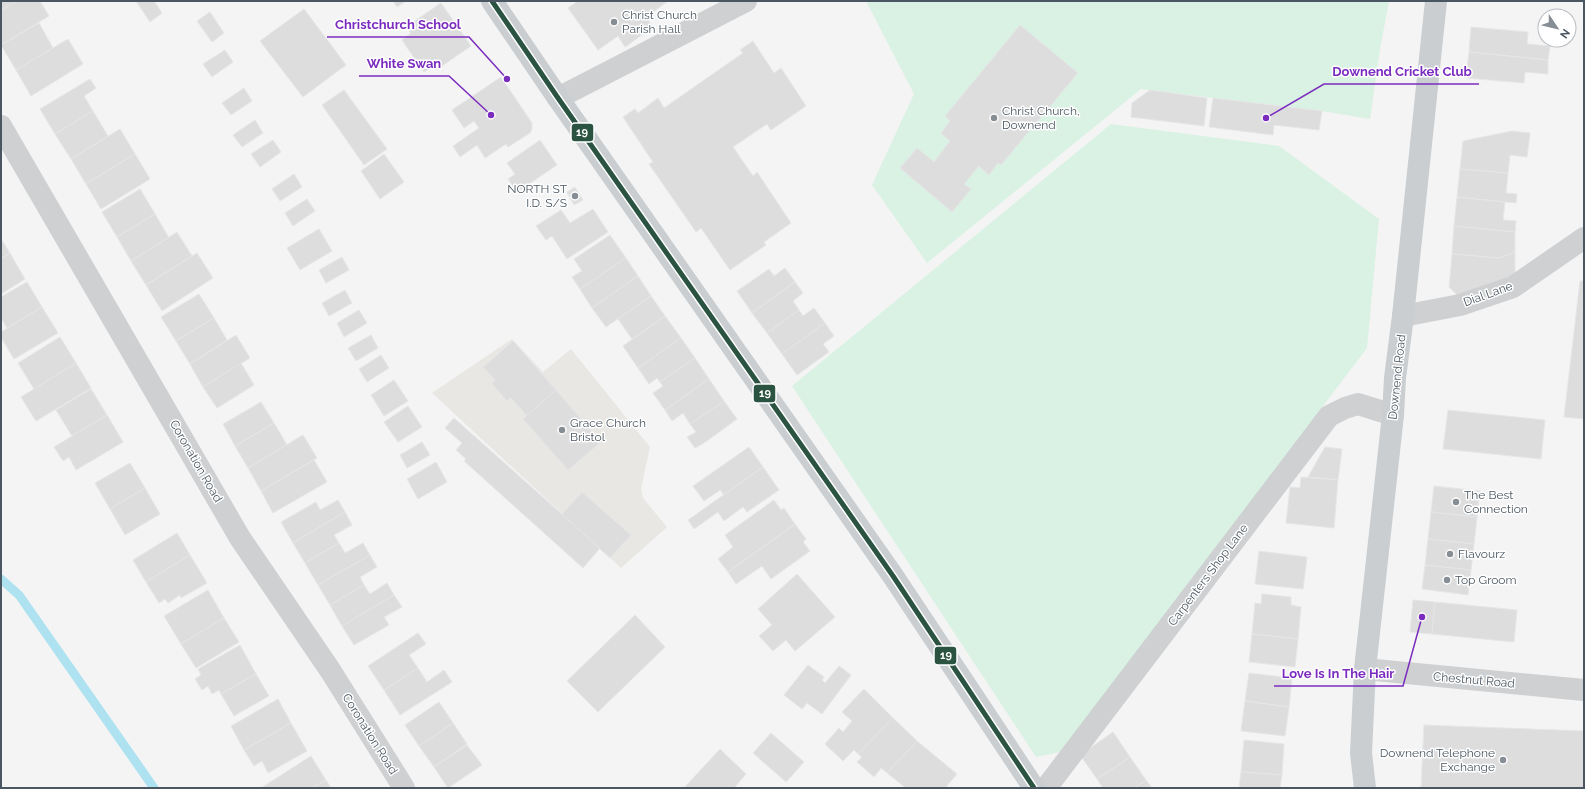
<svg xmlns="http://www.w3.org/2000/svg" width="1585" height="789" viewBox="0 0 1585 789" font-family="Raleway,sans-serif">
<style>
.commercial{fill:#e8e7e3}
.green{fill:#d9f2e3}
.lines{fill:none;stroke-linecap:round;stroke-linejoin:round}
.stream{stroke:#aee2f0;stroke-width:9}
.building{fill:#ddddde;stroke:#e5e6e7}
.street{stroke:#ced0d2;stroke-width:22}
.primary{stroke:#caced1;stroke-width:22}
.bus-1-casing{stroke:#fff;stroke-width:8}
.bus-1{stroke:#2b5341;stroke-width:5}
.poi-dot{fill:#868d94;stroke:#fff;stroke-width:1.5}
.labels{text-anchor:middle;dominant-baseline:central;stroke-width:3;stroke-linejoin:round;paint-order:stroke}
.poi-label{font-size:12px;fill:#4a5661;stroke:#fff;text-anchor:start}
.street-label{font-size:12px;fill:#4a5661;stroke:#fff}
.leader{fill:none;stroke:#7b2cbf;stroke-width:1.5}
.callout-dot{fill:#7b2cbf;stroke:#fff;stroke-width:1.5}
.callout-label{font-size:13px;text-anchor:middle;font-weight:bold;fill:#7b2cbf;stroke:#fff;stroke-width:3;stroke-linejoin:round;paint-order:stroke}
.line-badge{stroke:#fff;stroke-width:1.5}
.badge-label{font-size:11px;text-anchor:middle;font-weight:bold;fill:#fff}
</style>
<rect width="100%" height="100%" fill="#f4f4f4"/>
<polygon class="commercial" points="512,339 543,372 571,349 650,447 641,489 643,498 667,527 621,568 432,393"/>
<g class="green">
<polygon points="866,1 1389,1 1380,49 1370,119 1322,111 1141,89 927,263 872,185 914,94"/>
<polygon points="1111,124 1279,146 1379,219 1367,348 1061,752 1036,757 792,386"/>
</g>
<g class="lines">
<polyline class="stream" points="1,579 19,595 154,788"/>
</g>
<g class="building">
<polygon points="1,1 17,1 1,10"/>
<polygon points="17,1 40,1 49,16 1,45 1,10"/>
<polygon points="136,1 154,1 162,13 150,22"/>
<polygon points="393,1 406,1 397,7"/>
<polygon points="578,1 668,1 646,17 653,27 625,47 618,36 598,50 568,8"/>
<polygon points="441,3 471,46 436,70 433,66 424,72 402,40 411,33 406,27"/>
<polygon points="304,9 346,65 303,97 260,41"/>
<polygon points="210,12 224,33 212,42 197,21"/>
<polygon points="39,23 53,48 16,70 1,45"/>
<polygon points="1020,25 1078,73 1001,165 998,163 989,175 979,166 964,184 971,189 952,212 900,168 917,148 934,162 950,141 941,133 950,121 945,116"/>
<polygon points="1471,27 1528,32 1527,44 1550,46 1548,60 1469,52"/>
<polygon points="68,39 83,64 31,96 16,70"/>
<polygon points="753,41 774,73 781,68 806,106 771,130 767,124 733,147 753,176 757,172 791,223 764,242 766,245 730,270 701,228 696,232 649,164 653,162 623,117 635,109 638,113 658,98 664,108 743,53 740,50"/>
<polygon points="225,50 233,62 212,77 203,64"/>
<polygon points="1469,52 1548,60 1548,74 1525,72 1524,83 1466,78"/>
<polygon points="501,77 532,123 532,129 530,133 508,147 506,144 485,158 477,145 460,157 453,146 479,128 474,121 464,128 452,110"/>
<polygon points="90,79 96,88 84,96 93,111 55,134 40,109"/>
<polygon points="244,88 252,101 231,115 222,103"/>
<polygon points="344,90 387,149 364,165 322,105"/>
<polygon points="1150,90 1207,98 1204,126 1131,117 1132,103"/>
<polygon points="1213,98 1322,111 1319,130 1274,125 1273,135 1209,127"/>
<polygon points="93,111 108,136 71,159 55,134"/>
<polygon points="255,120 263,133 242,147 233,135"/>
<polygon points="120,129 135,154 86,184 71,159"/>
<polygon points="1512,131 1530,133 1527,157 1510,155 1508,173 1460,169 1463,141"/>
<polygon points="273,140 281,152 260,167 251,154"/>
<polygon points="540,140 557,165 517,192 508,179 515,174 507,163"/>
<polygon points="135,154 150,179 101,209 86,184"/>
<polygon points="384,154 404,182 380,199 361,171"/>
<polygon points="1460,169 1508,173 1506,193 1517,194 1516,203 1457,197"/>
<polygon points="294,174 302,187 280,201 272,189"/>
<polygon points="575,187 583,200 574,205 567,192"/>
<polygon points="140,189 155,214 117,237 102,212"/>
<polygon points="1457,197 1505,202 1503,220 1516,221 1515,232 1454,226"/>
<polygon points="307,199 315,211 293,226 285,213"/>
<polygon points="593,209 608,232 567,259 552,236 546,240 536,226 561,210 570,223"/>
<polygon points="155,214 169,238 131,261 117,237"/>
<polygon points="1454,226 1515,232 1515,252 1499,258 1452,254"/>
<polygon points="319,229 332,251 300,270 287,248"/>
<polygon points="177,232 192,256 146,285 131,261"/>
<polygon points="610,235 626,258 580,289 572,277 582,271 574,259"/>
<polygon points="1,239 10,253 1,259"/>
<polygon points="1515,252 1515,280 1461,299 1449,287 1452,254 1499,258"/>
<polygon points="10,253 25,279 1,294 1,259"/>
<polygon points="197,253 213,278 162,311 146,285"/>
<polygon points="342,257 349,270 326,283 319,270"/>
<polygon points="626,258 638,276 592,308 580,289"/>
<polygon points="785,268 795,282 752,313 737,291 769,269 774,276"/>
<polygon points="638,276 651,296 606,327 592,308"/>
<polygon points="1580,281 1584,281 1584,419 1564,417"/>
<polygon points="27,282 42,307 7,328 1,318 1,297"/>
<polygon points="795,282 803,293 793,301 799,310 767,333 752,313"/>
<polygon points="345,290 352,303 329,316 322,303"/>
<polygon points="199,294 214,318 176,341 161,317"/>
<polygon points="651,296 665,316 632,339 618,319"/>
<polygon points="42,307 58,333 14,359 1,337 1,332"/>
<polygon points="814,308 825,323 782,354 767,333 799,310 803,316"/>
<polygon points="359,310 367,323 344,337 337,323"/>
<polygon points="665,316 681,338 638,368 623,346"/>
<polygon points="214,318 227,340 190,364 176,341"/>
<polygon points="825,323 834,336 823,344 829,352 797,375 782,354"/>
<polygon points="236,335 250,358 203,387 190,364"/>
<polygon points="371,335 378,348 356,361 348,348"/>
<polygon points="60,337 76,363 34,389 18,363"/>
<polygon points="681,338 695,358 660,382 657,378 649,384 638,368"/>
<polygon points="513,341 556,390 527,416 511,398 507,401 492,384 495,380 483,367"/>
<polygon points="381,355 389,368 367,382 359,369"/>
<polygon points="695,358 709,379 665,410 653,393 663,386 660,382"/>
<polygon points="76,363 91,388 36,421 21,397"/>
<polygon points="241,363 254,385 217,408 203,387"/>
<polygon points="709,379 724,401 690,424 683,413 672,421 665,410"/>
<polygon points="394,380 408,401 384,416 371,395"/>
<polygon points="91,389 107,415 72,436 56,410"/>
<polygon points="556,390 601,442 568,470 523,419"/>
<polygon points="724,401 737,419 704,443 695,448 687,437 696,432 690,424"/>
<polygon points="261,402 274,423 235,446 223,424"/>
<polygon points="408,406 422,427 398,442 384,422"/>
<polygon points="1448,410 1545,420 1541,459 1443,449"/>
<polygon points="107,415 123,442 76,470 69,457 63,461 54,447"/>
<polygon points="454,418 600,548 583,568 464,461 466,459 456,450 462,443 445,428"/>
<polygon points="274,423 287,445 248,468 235,446"/>
<polygon points="303,435 317,458 261,491 248,468"/>
<polygon points="422,442 430,455 407,468 400,455"/>
<polygon points="749,447 763,467 724,495 720,490 704,501 693,486"/>
<polygon points="1325,447 1342,449 1338,480 1308,477"/>
<polygon points="314,460 327,482 273,513 261,491"/>
<polygon points="436,462 447,482 418,499 407,479"/>
<polygon points="130,463 145,488 110,509 95,483"/>
<polygon points="763,467 779,490 747,512 743,507 724,521 718,512 694,529 688,520"/>
<polygon points="1301,477 1338,480 1334,528 1286,523 1290,487 1300,488"/>
<polygon points="1434,486 1480,491 1477,517 1431,512"/>
<polygon points="145,488 160,514 125,535 110,509"/>
<polygon points="582,492 631,535 610,558 562,514"/>
<polygon points="338,500 345,512 293,543 281,522 316,502 320,510"/>
<polygon points="774,500 781,510 784,508 795,524 728,572 718,559 733,547 725,535"/>
<polygon points="345,512 352,525 334,535 339,543 305,563 293,543"/>
<polygon points="1431,512 1477,517 1474,544 1428,539"/>
<polygon points="795,524 806,539 803,542 810,551 771,579 762,566 736,584 728,572"/>
<polygon points="177,533 190,555 146,582 133,560"/>
<polygon points="1428,539 1474,544 1471,570 1425,565"/>
<polygon points="339,543 345,553 363,543 370,555 318,585 305,563"/>
<polygon points="1259,551 1307,557 1303,589 1255,584"/>
<polygon points="190,555 207,583 181,598 180,595 168,603 165,599 159,603 146,582"/>
<polygon points="370,555 377,567 360,577 364,585 330,605 318,585"/>
<polygon points="1425,565 1471,570 1468,595 1422,589"/>
<polygon points="797,574 835,617 795,651 786,640 773,651 759,636 772,625 758,609"/>
<polygon points="387,583 394,595 342,626 330,605 364,585 370,594"/>
<polygon points="208,590 224,618 181,644 164,616"/>
<polygon points="1262,594 1291,597 1291,605 1301,607 1298,639 1252,634 1255,603 1261,604"/>
<polygon points="394,595 402,607 384,617 389,625 354,645 342,626"/>
<polygon points="1413,600 1435,602 1432,634 1410,632"/>
<polygon points="1435,602 1517,610 1514,642 1432,634"/>
<polygon points="635,615 665,647 598,712 567,681"/>
<polygon points="224,618 239,642 196,668 181,644"/>
<polygon points="418,633 426,644 409,655 418,668 384,690 368,666"/>
<polygon points="1252,634 1298,639 1295,667 1249,662"/>
<polygon points="240,645 256,674 221,694 219,690 212,694 208,686 202,690 195,679 201,675 198,669"/>
<polygon points="808,665 824,677 822,680 825,683 839,666 851,675 822,714 807,703 802,709 784,695"/>
<polygon points="418,668 427,682 444,670 452,682 400,715 384,690"/>
<polygon points="1249,673 1292,678 1289,707 1245,701"/>
<polygon points="256,674 269,696 234,716 221,694"/>
<polygon points="864,689 893,718 858,754 854,750 843,761 825,744 839,728 843,732 852,721 842,712"/>
<polygon points="278,699 291,723 244,750 231,726"/>
<polygon points="1245,701 1289,707 1285,736 1241,731"/>
<polygon points="439,702 453,723 419,746 405,725"/>
<polygon points="893,718 917,741 887,773 881,768 874,777 857,762 862,757 858,754"/>
<polygon points="291,723 307,751 268,773 262,761 254,766 244,750"/>
<polygon points="453,723 467,744 434,767 419,746"/>
<polygon points="1424,725 1584,731 1584,788 1421,788"/>
<polygon points="1113,732 1130,757 1097,779 1080,755"/>
<polygon points="771,733 804,762 786,782 753,753"/>
<polygon points="1244,740 1284,744 1282,775 1241,772"/>
<polygon points="917,741 957,774 945,788 906,788 887,773"/>
<polygon points="467,745 482,765 448,788 434,767"/>
<polygon points="720,749 746,774 734,788 684,788"/>
<polygon points="311,756 326,780 312,788 261,788"/>
<polygon points="1130,757 1146,780 1135,788 1103,788 1097,779"/>
<polygon points="1241,772 1282,775 1280,788 1239,788"/>
<polygon points="326,780 331,788 312,788"/>
<polygon points="1146,780 1152,788 1135,788"/>
</g>
<g class="lines">
<g class="street">
<polyline points="558,98 746,1"/>
<polyline points="1,126 240,538 330,670 404,788"/>
<polyline points="1403,316 1460,305 1513,287 1584,238"/>
<polyline points="1365,669 1584,690"/>
<polyline points="1046,788 1329,416 1345,408 1358,404 1393,415"/>
</g>
<g class="primary">
<polyline points="492,1 558,98 893,576 1034,788"/>
<polyline points="1365,788 1361,753 1365,669 1393,415 1395,378 1403,316 1436,1"/>
</g>
<g class="bus-1-casing">
<polyline id="bus-1" points="492,1 558,98 893,576 1034,788"/>
</g>
<use href="#bus-1" class="bus-1"/>
</g>
<g class="poi-dot">
<circle cx="614" cy="22" r="4"/>
<circle cx="994" cy="118" r="4"/>
<circle cx="575" cy="196" r="4"/>
<circle cx="562" cy="430" r="4"/>
<circle cx="1456" cy="502" r="4"/>
<circle cx="1450" cy="554" r="4"/>
<circle cx="1447" cy="580" r="4"/>
<circle cx="1503" cy="760" r="4"/>
</g>
<g class="labels">
<g class="poi-label">
<text x="622" y="15">Christ Church<tspan x="622" dy="14">Parish Hall</tspan></text>
<text x="1002" y="111">Christ Church,<tspan x="1002" dy="14">Downend</tspan></text>
<text x="567" y="189" text-anchor="end">NORTH ST<tspan x="567" dy="14">I.D. S/S</tspan></text>
<text x="570" y="423">Grace Church<tspan x="570" dy="14">Bristol</tspan></text>
<text x="1464" y="495">The Best<tspan x="1464" dy="14">Connection</tspan></text>
<text x="1458" y="554">Flavourz</text>
<text x="1455" y="580">Top Groom</text>
<text x="1495" y="753" text-anchor="end">Downend Telephone<tspan x="1495" dy="14">Exchange</tspan></text>
</g>
<g class="street-label">
<text transform="translate(1488 294) rotate(-20)">Dial Lane</text>
<text transform="translate(1397 377) rotate(-84)">Downend Road</text>
<text transform="translate(196 461) rotate(60)">Coronation Road</text>
<text transform="translate(1208 575) rotate(-53)">Carpenters Shop Lane</text>
<text transform="translate(1474 680) rotate(5)">Chestnut Road</text>
<text transform="translate(370 734) rotate(58)">Coronation Road</text>
</g>
</g>
<path class="leader" d="M507 79L469 37H327M491 115L449 76H359M1266 118L1324 84H1479M1422 617L1403 686H1274"/>
<g class="callout-dot">
<circle cx="507" cy="79" r="4"/>
<circle cx="491" cy="115" r="4"/>
<circle cx="1266" cy="118" r="4"/>
<circle cx="1422" cy="617" r="4"/>
</g>
<g class="callout-label">
<text x="398" y="29">Christchurch School</text>
<text x="404" y="68">White Swan</text>
<text x="1402" y="76">Downend Cricket Club</text>
<text x="1338" y="678">Love Is In The Hair</text>
</g>
<g class="line-badge">
<rect x="571" y="123" width="23" height="19" rx="4" fill="#2b5341"/>
<rect x="753" y="384" width="23" height="19" rx="4" fill="#2b5341"/>
<rect x="934" y="646" width="23" height="19" rx="4" fill="#2b5341"/>
</g>
<g class="badge-label">
<text x="582" y="136">19</text>
<text x="765" y="397">19</text>
<text x="946" y="659">19</text>
</g>
<rect width="1585" height="789" fill="none" stroke="#4a5661" stroke-width="4"/>
<g transform="translate(1557 28) rotate(125)"><circle r="19" fill="#ffffff" stroke="#b7bbc0"/>
<path d="M0-3L7 15L0 10L-7 15Z" fill="#868d94"/>
<text y="-6" font-size="11" font-weight="bold" text-anchor="middle" fill="#4a5661">N</text>
</g>
</svg>
